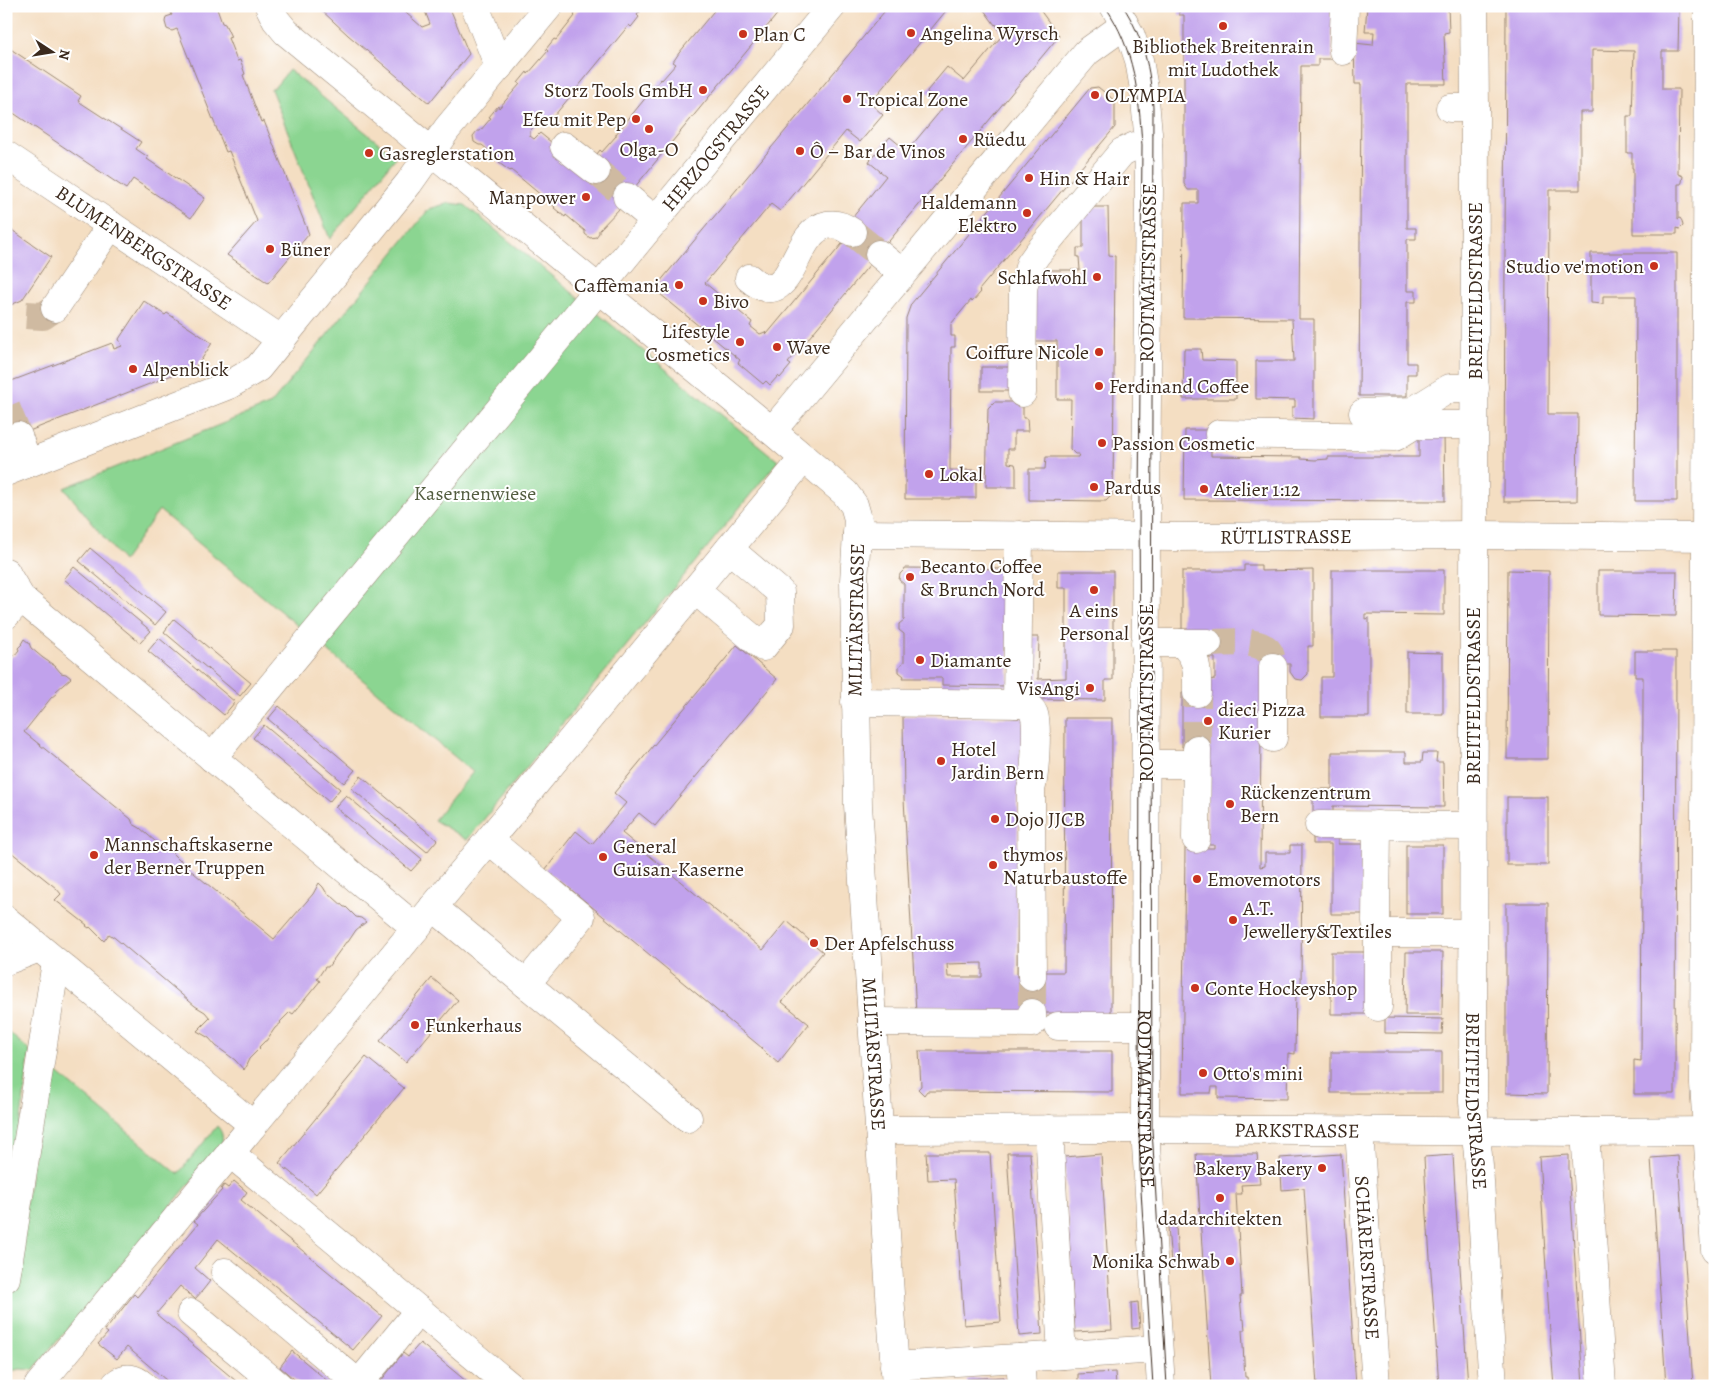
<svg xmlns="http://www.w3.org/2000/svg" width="1721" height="1392" viewBox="0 0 1721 1392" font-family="Alegreya,serif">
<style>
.green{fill:#8bd591;stroke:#638058}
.building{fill:#c1a2ec;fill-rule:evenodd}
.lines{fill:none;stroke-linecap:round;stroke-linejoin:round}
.minor-tunnel{stroke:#cfbaa1;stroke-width:28;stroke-dasharray:28 14;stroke-linecap:butt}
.minor-casing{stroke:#988470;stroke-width:29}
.minor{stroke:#fff;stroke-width:28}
.tram{stroke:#3b2a1e;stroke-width:1}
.poi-dot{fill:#c8321e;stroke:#fff;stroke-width:2}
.labels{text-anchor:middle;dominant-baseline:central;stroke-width:4;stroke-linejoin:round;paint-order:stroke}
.poi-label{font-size:20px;fill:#3b2a1e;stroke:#fff;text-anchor:start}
.street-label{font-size:20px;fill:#3b2a1e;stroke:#fff}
.park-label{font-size:20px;fill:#535d40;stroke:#fff}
</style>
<rect width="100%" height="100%" fill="#fff"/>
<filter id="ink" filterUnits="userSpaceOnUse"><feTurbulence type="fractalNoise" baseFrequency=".02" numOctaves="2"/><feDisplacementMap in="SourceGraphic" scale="10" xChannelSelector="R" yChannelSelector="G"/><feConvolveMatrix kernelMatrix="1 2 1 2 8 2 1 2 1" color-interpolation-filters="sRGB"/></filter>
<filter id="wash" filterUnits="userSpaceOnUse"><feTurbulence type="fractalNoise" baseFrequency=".0096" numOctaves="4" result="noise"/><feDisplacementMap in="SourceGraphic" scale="20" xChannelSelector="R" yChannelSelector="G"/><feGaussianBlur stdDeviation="1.12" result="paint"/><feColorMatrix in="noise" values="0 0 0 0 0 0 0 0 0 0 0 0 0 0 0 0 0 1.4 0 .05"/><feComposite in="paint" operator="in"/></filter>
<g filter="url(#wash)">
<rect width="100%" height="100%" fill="#f4dec2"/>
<g class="green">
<polygon points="289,70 396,157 330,239 271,89 275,87"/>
<polygon points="449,203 465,205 778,461 467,840 434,820 473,772 159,510 123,561 64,488 271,404 429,209"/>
<polygon points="6,1030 30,1051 6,1232"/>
<path d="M48,1065L178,1174L217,1126C223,1132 223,1138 222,1145L33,1370L20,1369L6,1372V1326Z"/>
</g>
<g id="blocks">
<g class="building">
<polygon points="168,6 216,6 222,23 225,24 231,37 228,38 237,61 240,60 245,74 243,75 261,122 264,121 309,234 268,283 227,255 257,221 229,151 226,152 177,29 172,31 167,29 165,22 166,17 172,15"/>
<polygon points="318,6 398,6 422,27 430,24 423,6 449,6 469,54 429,103 348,35 320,9"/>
<polygon points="581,6 644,6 637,15 639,17 632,26 631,27 629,25 545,127 539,121 530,131 530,136 534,139 540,133 585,170 600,150 602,152 616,136 616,134 661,79 662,80 676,64 673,62 679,53 718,6 784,6 620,205 622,206 599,230 599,233 596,237 590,238 585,234 585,231 566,215 565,217 554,208 555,207 511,170 510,171 499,163 501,161 482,145 479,145 474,142 473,136 477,131 480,131 491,118 489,117 498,106 499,108 520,84 518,83 527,72 528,74 548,51 546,49 554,39 556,40 575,16 574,15"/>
<polygon points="889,6 950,6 870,103 883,115 860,142 846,131 780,211 771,204 705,283 752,322 750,326 760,334 765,332 767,334 852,232 848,223 886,176 869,162 870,160 890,137 907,151 942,109 935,104 938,101 927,92 927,91 947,67 964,81 1005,32 1000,31 996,24 995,25 981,6 1037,6 1059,36 788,363 791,365 780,378 778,376 770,385 766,381 763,384 738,363 740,360 654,289"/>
<polygon points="1179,6 1332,6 1332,59 1318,59 1318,66 1301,66 1299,319 1314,319 1314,419 1292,418 1292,407 1295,407 1295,400 1256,399 1256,361 1294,361 1292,319 1183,318 1184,203 1198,203 1198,190 1188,190 1184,184 1184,15 1179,15"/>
<polygon points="1367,6 1448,6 1449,32 1444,33 1446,84 1407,84 1407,228 1416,228 1416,239 1407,239 1407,291 1416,291 1416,302 1407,302 1407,363 1416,363 1416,374 1407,374 1407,396 1359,396 1361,84 1355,84 1354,43 1373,45 1374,32 1365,32"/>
<polygon points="1506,6 1648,6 1648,9 1679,8 1678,51 1662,51 1662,89 1679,89 1678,174 1683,176 1682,182 1681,184 1678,184 1678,219 1680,218 1682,221 1683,226 1680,229 1677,228 1677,234 1633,234 1633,168 1632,168 1632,153 1627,153 1627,116 1632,116 1634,51 1592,50 1592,112 1580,112 1580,190 1549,190 1548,414 1578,414 1577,501 1504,502"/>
<polygon points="6,46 81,96 78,101 141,142 136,149 148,157 147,159 205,198 191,218 133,179 126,189 6,108"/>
<polygon points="1098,87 1115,101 1115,127 979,290 981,292 972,302 971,300 951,324 951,336 955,336 955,347 951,347 950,470 976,470 976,498 950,498 950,499 905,499 906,318 911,304 1090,88"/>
<polygon points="1087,207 1108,207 1109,255 1115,256 1113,494 1106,501 1029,500 1029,469 1045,469 1046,457 1078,457 1079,454 1075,454 1070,449 1071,399 1057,399 1057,341 1032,341 1031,287 1046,270 1080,270 1079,257 1077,257 1077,248 1083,248 1083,211"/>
<polygon points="6,226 51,257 22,300 6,307"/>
<polygon points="1591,253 1677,253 1677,501 1635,501 1636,296 1603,296 1603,304 1591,303"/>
<polygon points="144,301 165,315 167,313 212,343 198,365 6,440 6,383 112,343 114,349 122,346 119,339"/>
<polygon points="1184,349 1201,349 1202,360 1236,361 1236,399 1183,399"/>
<rect x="981" y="367" width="29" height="24"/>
<polygon points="994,402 1023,402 1023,418 1027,418 1028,431 1014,431 1014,449 1008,449 1008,463 1015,464 1016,468 1016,487 986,487 988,408"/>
<polygon points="1185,430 1211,430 1211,456 1301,457 1301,459 1315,460 1328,459 1328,457 1419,457 1419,433 1444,433 1445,501 1184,500"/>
<polygon points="90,548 166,612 155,625 79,561"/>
<polygon points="1244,565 1261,565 1261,571 1313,570 1313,646 1308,646 1308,674 1302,680 1295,679 1290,672 1290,664 1283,664 1261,721 1260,867 1265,866 1265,853 1290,853 1290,845 1302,845 1301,989 1296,989 1295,1054 1288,1053 1287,1099 1218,1098 1218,1087 1212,1087 1211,1093 1182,1093 1185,848 1214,848 1214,845 1207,845 1208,749 1182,747 1182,693 1208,693 1208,680 1215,679 1215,658 1209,658 1209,641 1182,633 1182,571 1244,571"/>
<polygon points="74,567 151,631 140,643 64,579"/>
<polygon points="905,568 1009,569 1008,686 942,685 942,678 903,678 904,676 899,672 899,666 904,662 904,634 899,630 899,624 904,620 904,584 899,580 900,574 904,570"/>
<polygon points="1332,570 1444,570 1444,615 1365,614 1365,619 1369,618 1369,717 1321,717 1321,677 1332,677"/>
<polygon points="1508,570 1549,571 1548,759 1507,759"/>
<polygon points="1058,571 1113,571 1113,680 1105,680 1105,700 1038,699 1039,687 1026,687 1027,637 1039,637 1038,679 1066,678 1066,588 1058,588"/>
<polygon points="1598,571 1677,571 1676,616 1598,615"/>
<polygon points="174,619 251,683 240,696 164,632"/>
<polygon points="159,638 235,702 224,715 148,651"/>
<polygon points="24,639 29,643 31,648 43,658 55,666 61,673 66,674 71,678 56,691 57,693 51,698 24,732 131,819 133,824 140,828 164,849 170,851 179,860 180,859 183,864 274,939 313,894 319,883 323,887 326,892 333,897 344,907 346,907 356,917 361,918 366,922 356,930 348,942 346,942 328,967 325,967 317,979 320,981 293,1014 290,1012 280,1022 281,1023 275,1028 266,1041 265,1041 259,1047 260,1048 249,1059 244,1070 235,1060 216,1046 209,1038 197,1031 210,1018 205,1012 195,1006 115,938 109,934 104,941 90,927 89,928 86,926 87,925 55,900 61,894 56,888 6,848 6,665 12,656 14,656 19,650 18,648 22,644 21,644"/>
<polygon points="737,645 777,679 655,826 639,813 622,833 763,950 787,921 823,952 782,1002 809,1024 778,1063 761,1049 762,1048 562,882 561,883 545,870 576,831 592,844 626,803 614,793"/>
<polygon points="1635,651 1676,651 1675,1094 1634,1094 1634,1060 1641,1061 1643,698 1643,677 1635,677"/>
<polygon points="1407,652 1443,653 1443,714 1407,714"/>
<polygon points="279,706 355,770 344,783 268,719"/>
<path d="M903,716L1028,718L1018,801L1017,977H1044V972H1064L1065,718H1112L1111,1013H916L904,799ZM982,963V977H948L947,964Z"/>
<polygon points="264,725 340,789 329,802 253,738"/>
<polygon points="1332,752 1406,752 1406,762 1422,762 1423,753 1437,753 1436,762 1443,762 1444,807 1333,806 1333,813 1313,812 1313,789 1332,789"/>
<polygon points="361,776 437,840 427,852 351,788"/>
<polygon points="346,795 422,859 411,871 335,807"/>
<rect x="1507" y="797" width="41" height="68"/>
<polygon points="1313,833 1338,833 1338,844 1368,844 1368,914 1331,914 1331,844 1313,844"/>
<rect x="1406" y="845" width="37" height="69"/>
<polygon points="1506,903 1548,903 1547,1094 1506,1093"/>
<rect x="1331" y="952" width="37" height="62"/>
<polygon points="1406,952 1443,952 1442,1015 1405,1015"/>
<polygon points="432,978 458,1000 406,1062 380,1041"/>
<polygon points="1385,1018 1443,1019 1442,1034 1385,1033"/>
<polygon points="919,1051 1112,1051 1112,1092 927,1091 924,1095 918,1089 921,1086"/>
<rect x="1331" y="1052" width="111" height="41"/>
<polygon points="366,1057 404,1088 316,1194 279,1163"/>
<polygon points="926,1153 990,1153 1001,1322 964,1325 954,1179 928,1180"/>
<polygon points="1007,1153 1030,1153 1042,1334 1019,1336"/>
<polygon points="1101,1154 1112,1330 1075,1332 1064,1157"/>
<polygon points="1196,1154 1257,1154 1260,1184 1241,1185 1242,1194 1236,1194 1242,1296 1240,1296 1242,1319 1244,1319 1245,1330 1242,1330 1245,1377 1247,1377 1248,1386 1211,1386"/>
<polygon points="1341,1154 1356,1386 1317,1386 1304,1188 1282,1190 1280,1158"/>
<polygon points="1453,1155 1456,1207 1468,1386 1439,1386 1427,1215 1424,1157"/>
<polygon points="1569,1155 1569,1169 1583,1386 1554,1386 1551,1348 1539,1157"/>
<polygon points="1678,1156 1690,1339 1693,1386 1666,1386 1651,1158"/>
<polygon points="234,1181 247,1192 241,1200 382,1316 353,1350 218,1239 195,1268 210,1281 203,1290 195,1299 180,1286 156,1314 242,1386 173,1386 127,1347 117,1359 98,1344 108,1333 104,1330 108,1327 134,1294 137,1297 198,1224 194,1221 222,1190 221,1189 224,1185 228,1188"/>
<polygon points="1176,1226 1178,1263 1171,1264 1168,1227"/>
<polygon points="1138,1302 1140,1328 1132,1329 1131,1303"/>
<polygon points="420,1343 472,1386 377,1386 403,1353 408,1357"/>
<polygon points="292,1351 330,1383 328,1386 302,1386 280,1367"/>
<polygon points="1115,1372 1116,1386 1078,1386 1078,1374"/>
<polygon points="1004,1377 1004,1386 967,1386 967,1379"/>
</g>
</g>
</g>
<g filter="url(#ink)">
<use href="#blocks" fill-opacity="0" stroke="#988470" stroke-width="1"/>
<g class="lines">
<g class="minor-tunnel">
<polyline points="596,171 627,197"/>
<polyline points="852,232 879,254"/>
<polyline points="26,315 43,316 55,308"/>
<polyline points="6,407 18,436"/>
<path d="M1208,643C1224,643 1260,638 1269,652C1272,657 1272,662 1273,667"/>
<polyline points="1197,749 1197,693"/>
<polyline points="1032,977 1032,1013"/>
</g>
<g class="minor-casing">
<g id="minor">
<path id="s1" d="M269,6L276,20L286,32L772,431L845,493L854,505L858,519L854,581L858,805L896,1386"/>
<polyline points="475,6 499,67"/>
<path id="s2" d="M1114,6L1131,36L1139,60L1144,89L1148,133L1149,186L1146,499L1145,1129L1161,1386"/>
<path id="s3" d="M1474,6L1475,108L1473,1102L1479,1166L1493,1386"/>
<polyline points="1708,6 1704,1084 1715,1250"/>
<polyline points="1343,51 1345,6"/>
<polyline points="1450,108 1475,108"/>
<polyline points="564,146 596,171"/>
<path id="s4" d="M6,155L282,340"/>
<polyline points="627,197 656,221"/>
<polyline points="879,254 902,273"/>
<path d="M749,278C794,317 791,231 827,225C836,223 844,226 852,232"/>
<polyline points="55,308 111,225"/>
<polyline points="1022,393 1023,288 1030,264 1037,254 1122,152 1135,146 1148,146"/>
<polyline points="1363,413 1413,411 1450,388 1475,388"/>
<polyline points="772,431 1087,52 1119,29 1124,23"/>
<polyline points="1219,434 1395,437 1414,425 1474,425"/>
<polyline points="18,436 28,463"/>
<polyline points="6,472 229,385 258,368 409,183 447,129 549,6"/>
<path id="s5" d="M857,534L1174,537L1474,535L1715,537"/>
<polyline points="6,572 9,578 21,598 416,928"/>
<polyline points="695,590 763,647 781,625 780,592 729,549"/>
<polyline points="6,615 21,598"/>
<polyline points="1145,643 1208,643"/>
<path d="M1182,643C1199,660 1197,670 1197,693"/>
<path d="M855,702L1023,704C1028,705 1032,709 1034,714C1038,725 1035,778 1031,789L1032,977"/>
<polyline points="1017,704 1019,535"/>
<polyline points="1273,738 1273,667"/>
<path id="s6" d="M212,758L832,6"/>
<polyline points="1146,764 1197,764"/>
<polyline points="1319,825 1473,826"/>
<polyline points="1377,825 1376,922 1381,931 1386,933 1473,933"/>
<polyline points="1196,839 1197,749"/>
<polyline points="489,840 581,917 526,984"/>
<polyline points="433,907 688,1118"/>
<polyline points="6,920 253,1125"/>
<polyline points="6,961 39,948"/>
<polyline points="1378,1007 1378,937 1381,931"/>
<polyline points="872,1022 1032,1023 1032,1013"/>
<polyline points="1058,1026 1146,1026"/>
<polyline points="1049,1129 1062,1355"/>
<path id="s7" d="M879,1130L1145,1129L1585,1132L1715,1131"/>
<path id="s8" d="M1359,1130L1376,1386"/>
<polyline points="1585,1132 1602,1386"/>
<polyline points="230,1153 510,1386"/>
<polyline points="225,1272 359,1384"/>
<polyline points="6,1278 56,962"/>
<polyline points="191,1313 279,1386"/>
<polyline points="1020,1358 1022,1386"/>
<polyline points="894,1366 1158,1349"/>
<path d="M116,1384C126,1375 135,1378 144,1386"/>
<polyline points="38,1386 804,458"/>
<polyline points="357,1386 419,1310"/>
</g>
</g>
<use href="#minor" class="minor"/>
<g class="tram">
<path d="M1105,6C1135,50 1139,95 1142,146L1139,499L1140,701L1139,1129L1140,1174L1153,1386"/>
<path d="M1123,6C1144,39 1150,68 1153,107L1151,705L1152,1129L1167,1386"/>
</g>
</g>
</g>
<g class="poi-dot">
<circle cx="1223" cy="26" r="5"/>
<circle cx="911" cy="33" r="5"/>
<circle cx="743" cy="34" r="5"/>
<circle cx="703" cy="90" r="5"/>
<circle cx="1095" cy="95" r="5"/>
<circle cx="847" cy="99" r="5"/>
<circle cx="636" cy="119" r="5"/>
<circle cx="649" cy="129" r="5"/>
<circle cx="963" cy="139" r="5"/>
<circle cx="800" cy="151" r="5"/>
<circle cx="369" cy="153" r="5"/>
<circle cx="1029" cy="178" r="5"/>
<circle cx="586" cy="197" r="5"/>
<circle cx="1027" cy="213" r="5"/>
<circle cx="270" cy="249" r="5"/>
<circle cx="1654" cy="266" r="5"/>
<circle cx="1097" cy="277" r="5"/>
<circle cx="679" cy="285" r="5"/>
<circle cx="703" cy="301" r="5"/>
<circle cx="740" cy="342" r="5"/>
<circle cx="777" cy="347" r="5"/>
<circle cx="1099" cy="352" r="5"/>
<circle cx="133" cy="369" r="5"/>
<circle cx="1099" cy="386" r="5"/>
<circle cx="1102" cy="443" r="5"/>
<circle cx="929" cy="474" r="5"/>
<circle cx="1094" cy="487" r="5"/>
<circle cx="1204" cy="489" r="5"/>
<circle cx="910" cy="577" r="5"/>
<circle cx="1094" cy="590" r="5"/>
<circle cx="920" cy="660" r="5"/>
<circle cx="1090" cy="688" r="5"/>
<circle cx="1208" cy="721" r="5"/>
<circle cx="941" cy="761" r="5"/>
<circle cx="1230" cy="804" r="5"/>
<circle cx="995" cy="819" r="5"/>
<circle cx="94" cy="855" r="5"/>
<circle cx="603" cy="857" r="5"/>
<circle cx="993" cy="865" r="5"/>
<circle cx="1197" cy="879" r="5"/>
<circle cx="1233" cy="920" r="5"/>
<circle cx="814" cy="943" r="5"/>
<circle cx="1195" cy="988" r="5"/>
<circle cx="415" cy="1025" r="5"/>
<circle cx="1203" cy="1073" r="5"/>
<circle cx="1322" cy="1168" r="5"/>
<circle cx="1220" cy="1198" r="5"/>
<circle cx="1230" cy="1261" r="5"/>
</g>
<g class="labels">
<g class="poi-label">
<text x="921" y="33">Angelina Wyrsch</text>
<text x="753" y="34">Plan C</text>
<text x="1223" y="46" text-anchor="middle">Bibliothek Breitenrain<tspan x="1223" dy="23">mit Ludothek</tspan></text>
<text x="693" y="90" text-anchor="end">Storz Tools GmbH</text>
<text x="1105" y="95">OLYMPIA</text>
<text x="857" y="99">Tropical Zone</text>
<text x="626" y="119" text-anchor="end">Efeu mit Pep</text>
<text x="973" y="139">Rüedu</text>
<text x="649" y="149" text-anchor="middle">Olga-O</text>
<text x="810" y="151">Ô – Bar de Vinos</text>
<text x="379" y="153">Gasreglerstation</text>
<text x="1039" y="178">Hin &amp; Hair</text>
<text x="576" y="197" text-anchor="end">Manpower</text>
<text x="1017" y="202" text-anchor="end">Haldemann<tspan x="1017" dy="23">Elektro</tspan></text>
<text x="280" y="249">Büner</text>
<text x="1644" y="266" text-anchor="end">Studio ve'motion</text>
<text x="1087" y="277" text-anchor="end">Schlafwohl</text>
<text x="669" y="285" text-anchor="end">Caffèmania</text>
<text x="713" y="301">Bivo</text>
<text x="730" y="331" text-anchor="end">Lifestyle<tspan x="730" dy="23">Cosmetics</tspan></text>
<text x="787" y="347">Wave</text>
<text x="1089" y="352" text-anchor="end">Coiffure Nicole</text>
<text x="143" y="369">Alpenblick</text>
<text x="1109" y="386">Ferdinand Coffee</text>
<text x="1112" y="443">Passion Cosmetic</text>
<text x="939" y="474">Lokal</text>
<text x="1104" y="487">Pardus</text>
<text x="1214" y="489">Atelier 1:12</text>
<text x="920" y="566">Becanto Coffee<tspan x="920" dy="23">&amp; Brunch Nord</tspan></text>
<text x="1094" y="610" text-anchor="middle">A eins<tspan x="1094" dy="23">Personal</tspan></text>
<text x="930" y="660">Diamante</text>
<text x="1080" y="688" text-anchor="end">VisAngi</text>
<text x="1218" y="709">dieci Pizza<tspan x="1218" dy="23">Kurier</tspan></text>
<text x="951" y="749">Hotel<tspan x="951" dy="23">Jardin Bern</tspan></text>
<text x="1240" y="792">Rückenzentrum<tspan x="1240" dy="23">Bern</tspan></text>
<text x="1005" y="819">Dojo JJCB</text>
<text x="104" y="844">Mannschaftskaserne<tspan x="104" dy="23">der Berner Truppen</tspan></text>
<text x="613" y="846">General<tspan x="613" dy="23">Guisan-Kaserne</tspan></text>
<text x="1003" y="854">thymos<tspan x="1003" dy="23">Naturbaustoffe</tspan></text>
<text x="1207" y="879">Emovemotors</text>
<text x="1243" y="908">A.T.<tspan x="1243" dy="23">Jewellery&amp;Textiles</tspan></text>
<text x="824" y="943">Der Apfelschuss</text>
<text x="1205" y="988">Conte Hockeyshop</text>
<text x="425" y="1025">Funkerhaus</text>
<text x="1213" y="1073">Otto's mini</text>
<text x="1312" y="1168" text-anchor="end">Bakery Bakery</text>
<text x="1220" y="1218" text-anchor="middle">dadarchitekten</text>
<text x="1220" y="1261" text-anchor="end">Monika Schwab</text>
</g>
<g class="street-label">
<text stroke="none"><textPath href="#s6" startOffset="791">HERZOGSTRASSE</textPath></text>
<text stroke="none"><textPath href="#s4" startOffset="166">BLUMENBERGSTRASSE</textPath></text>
<text transform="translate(1148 273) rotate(-89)">RODTMATTSTRASSE</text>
<text transform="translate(1475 291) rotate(-90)">BREITFELDSTRASSE</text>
<text stroke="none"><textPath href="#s5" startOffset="429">RÜTLISTRASSE</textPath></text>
<text transform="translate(856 620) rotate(-89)">MILITÄRSTRASSE</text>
<text transform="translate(1146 693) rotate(-90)">RODTMATTSTRASSE</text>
<text transform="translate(1473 696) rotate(-90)">BREITFELDSTRASSE</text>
<text stroke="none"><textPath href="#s1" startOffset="1321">MILITÄRSTRASSE</textPath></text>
<text stroke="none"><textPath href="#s2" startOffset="1099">RODTMATTSTRASSE</textPath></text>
<text stroke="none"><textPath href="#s3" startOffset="1095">BREITFELDSTRASSE</textPath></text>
<text stroke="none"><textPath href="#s7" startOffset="418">PARKSTRASSE</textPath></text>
<text stroke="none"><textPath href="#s8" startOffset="128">SCHÄRERSTRASSE</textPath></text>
</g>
<g class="park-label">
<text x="475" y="493">Kasernenwiese</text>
</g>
</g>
<rect width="1721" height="1392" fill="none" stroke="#fff" stroke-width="25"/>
<g transform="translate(52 52) rotate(102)" stroke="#ffffff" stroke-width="4" paint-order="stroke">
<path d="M0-4L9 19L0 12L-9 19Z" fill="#3b2a1e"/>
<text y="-8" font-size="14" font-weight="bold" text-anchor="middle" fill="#3b2a1e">N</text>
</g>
</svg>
